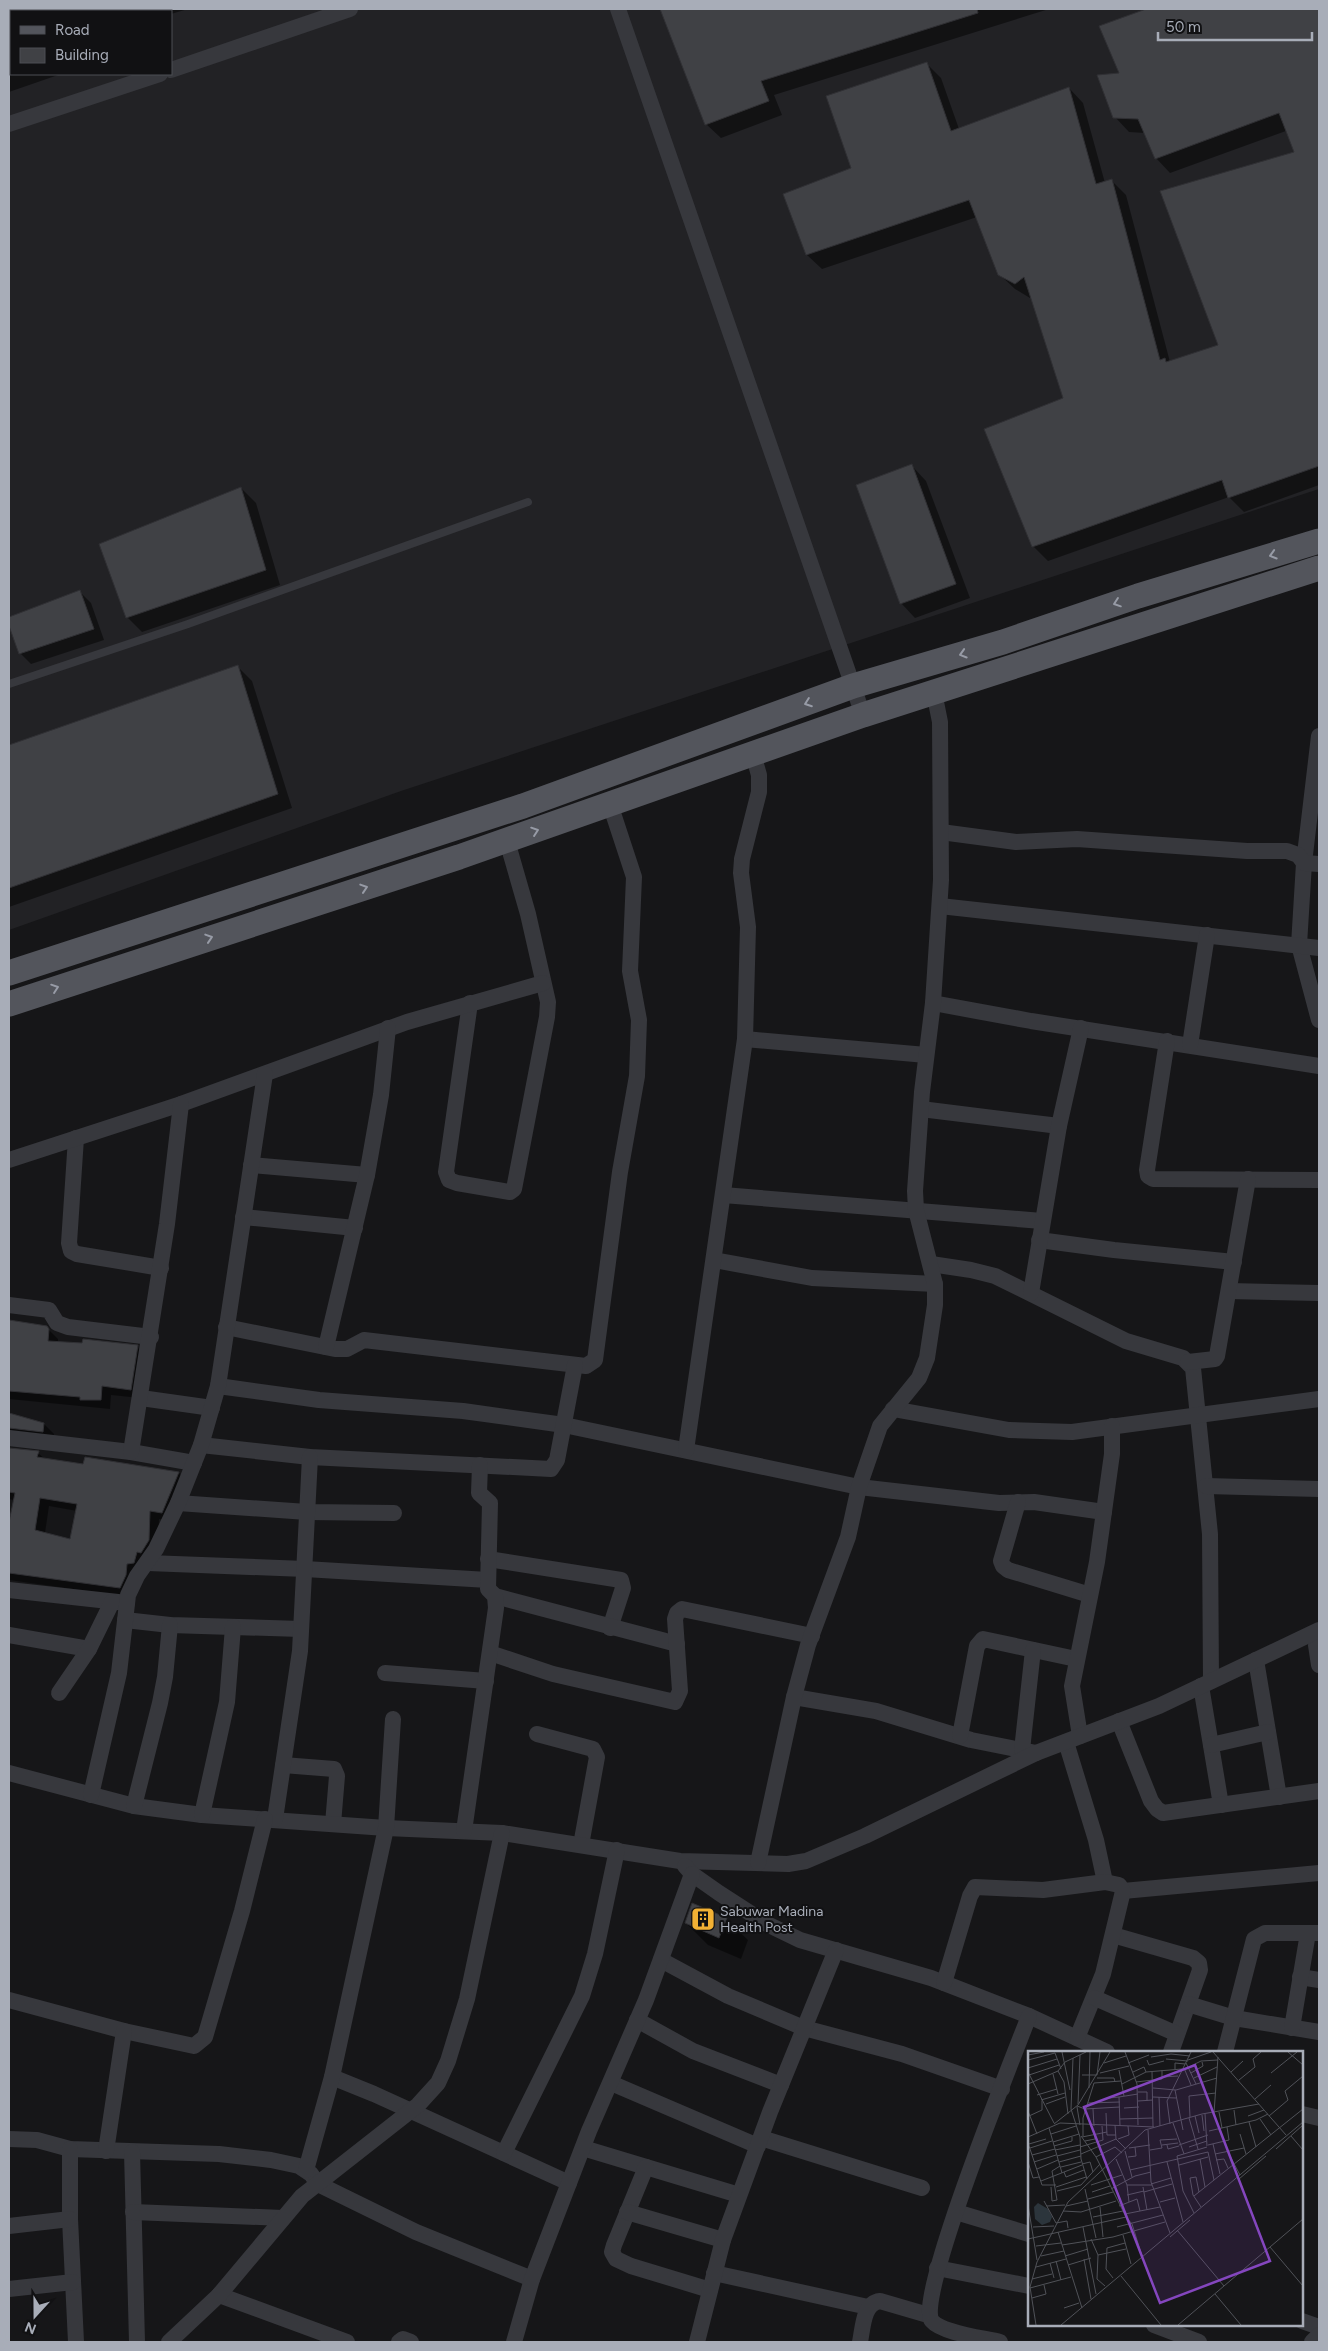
<svg xmlns="http://www.w3.org/2000/svg" width="1328" height="2351" viewBox="0 0 1328 2351" font-family="Figtree,sans-serif">
<style>
.built{fill:#222225;fill-rule:evenodd}
.shadow{fill:#0007;fill-rule:evenodd}
.building{fill:#404145;stroke:#303034;fill-rule:evenodd}
.lines{fill:none;stroke-linecap:round;stroke-linejoin:round}
.service{stroke:#37383d;stroke-width:8}
.minor{stroke:#37383d;stroke-width:16}
.primary{stroke:#53555c;stroke-width:25}
.oneway{stroke:#979ba6}
.labels{text-anchor:middle;dominant-baseline:central;stroke-width:4;stroke-linejoin:round;paint-order:stroke}
.poi-label{font-size:14px;fill:#a8adb8;stroke:#111113;text-anchor:start}
.inset-road{fill:none;stroke:#505258;stroke-width:1}
.view{fill:#8446be;fill-opacity:0.15;stroke:#8446be;stroke-width:2.5}
.inset-edge{fill:none;stroke:#a8adb8;stroke-width:2.5}
</style>
<rect width="100%" height="100%" fill="#161618"/>
<path class="built" d="M9,9H1319V489L401,791L9,930ZM11,11H171V74H11Z"/>
<g class="shadow">
<polygon points="9,9 113,9 114,11 11,11 11,74 61,74 9,92"/>
<polygon points="143,9 188,9 171,14 171,11 146,11"/>
<polygon points="662,9 1049,9 774,95 782,115 721,138 706,124"/>
<polygon points="1150,9 1319,9 1319,119 1170,173 1156,158 1145,133 1129,132 1115,117 1121,74 1101,27"/>
<polygon points="927,64 941,78 959,129 1069,88 1083,103 1105,183 1111,180 1126,195 1170,362 1220,346 1296,153 1290,139 1319,131 1319,485 1244,512 1229,497 1048,561 1033,546 1064,399 1032,297 1030,298 1015,289 999,274 977,217 822,269 807,255 853,169"/>
<polygon points="912,466 926,481 970,598 915,618 901,603"/>
<polygon points="241,488 256,503 280,585 142,632 127,617"/>
<polygon points="80,592 91,603 104,640 31,664 20,653 9,619"/>
<polygon points="237,666 252,681 292,808 9,907 9,746"/>
<polygon points="9,1322 46,1327 58,1339 58,1343 137,1347 146,1356 140,1398 111,1395 110,1409 9,1399"/>
<polygon points="9,1415 44,1424 54,1434 52,1441 9,1430"/>
<path d="M9,1448L38,1453L45,1459L84,1465L86,1458L179,1473L188,1483L172,1522L159,1519L158,1549L130,1597L9,1580V1529L14,1500L9,1499ZM49,1506L77,1511L71,1540L45,1533Z"/>
<polygon points="726,1919 748,1940 741,1959 708,1945 686,1923"/>
</g>
<g class="building">
<polygon points="660,9 977,9 978,13 761,81 769,101 705,125"/>
<polygon points="1146,9 1319,9 1319,466 1228,498 1222,480 1032,547 984,429 1063,398 1024,277 1015,284 998,275 969,200 806,255 783,194 851,168 826,96 927,62 951,131 1069,87 1096,184 1112,179 1160,360 1165,358 1166,362 1218,345 1160,191 1294,152 1279,113 1155,159 1138,119 1113,118 1097,75 1119,73 1099,26"/>
<polygon points="912,464 956,584 900,604 856,485"/>
<polygon points="241,487 266,570 126,618 99,544"/>
<polygon points="80,590 94,629 19,654 9,626 9,617"/>
<polygon points="238,665 278,794 9,888 9,745"/>
<polygon points="9,1320 47,1326 49,1329 48,1341 82,1343 83,1339 138,1345 131,1390 102,1386 101,1400 80,1400 80,1397 9,1391"/>
<polygon points="9,1413 44,1423 43,1432 9,1428"/>
<path d="M9,1448L39,1451L37,1457L83,1464L85,1457L179,1472L162,1513L150,1511L149,1540L141,1553L137,1552L134,1563L127,1564L126,1575L120,1588L9,1573V1522L15,1493L9,1492ZM40,1498L77,1504L70,1539L35,1530Z"/>
<polygon points="692,1903 727,1918 719,1938 685,1923"/>
</g>
<g class="lines">
<polyline class="service" points="9,684 188,624 528,502"/>
<g class="minor">
<polyline points="618,9 863,715"/>
<polyline points="171,70 350,9"/>
<polyline points="9,124 160,74"/>
<polyline points="1319,736 1304,863 1299,945 1319,1020"/>
<polyline points="941,832 1016,842 1077,839 1247,851 1287,851 1298,855 1304,863 1319,864"/>
<polyline points="940,906 1319,948"/>
<polyline points="470,1003 446,1172 449,1180 457,1183 510,1192 514,1189 547,1017 548,1002 528,914 507,841"/>
<polyline points="933,1003 1031,1021 1319,1066"/>
<polyline points="745,1039 926,1055"/>
<polyline points="1167,1041 1147,1170 1148,1176 1153,1179 1319,1180"/>
<polyline points="1190,1045 1207,935"/>
<polyline points="921,1109 1059,1126"/>
<polyline points="76,1138 69,1243 71,1251 77,1254 161,1268"/>
<polyline points="9,1160 181,1104 407,1022 543,983"/>
<polyline points="251,1165 367,1175"/>
<polyline points="723,1195 1042,1221"/>
<polyline points="243,1217 355,1228"/>
<polyline points="1039,1240 1114,1250 1234,1262"/>
<polyline points="714,1260 812,1278 935,1284"/>
<polyline points="931,1264 971,1270 995,1276 1126,1341 1183,1358 1193,1368 1210,1534 1211,1681"/>
<polyline points="1229,1291 1319,1293"/>
<polyline points="1031,1293 1059,1126 1081,1028"/>
<polyline points="9,1305 49,1310 57,1323 68,1327 151,1337"/>
<polyline points="226,1327 335,1349 347,1349 364,1340 586,1366 595,1360 620,1172 637,1076 639,1020 630,971 634,877 610,804"/>
<polyline points="326,1347 367,1175 381,1095 388,1028"/>
<polyline points="1188,1362 1215,1359 1217,1356 1248,1179"/>
<polyline points="218,1386 319,1400 463,1411 564,1425 859,1487 999,1503 1034,1502 1104,1512"/>
<polyline points="141,1398 212,1408"/>
<polyline points="893,1409 1009,1430 1072,1432 1319,1399"/>
<polyline points="9,1438 131,1452 194,1463"/>
<polyline points="201,1445 310,1457 551,1469 557,1460 575,1365"/>
<polyline points="686,1450 745,1039 748,927 741,873 742,859 759,792 759,775 753,754"/>
<polyline points="131,1452 167,1224 181,1104"/>
<polyline points="1206,1486 1319,1489"/>
<polyline points="1018,1502 1001,1561 1003,1566 1008,1570 1090,1595"/>
<polyline points="178,1503 307,1512 394,1513"/>
<polyline points="488,1559 621,1580 623,1588 610,1628"/>
<polyline points="148,1563 305,1569 488,1580"/>
<polyline points="9,1590 127,1603"/>
<polyline points="495,1596 677,1644"/>
<polyline points="125,1620 170,1625 301,1629"/>
<polyline points="9,1635 89,1649"/>
<polyline points="1316,1645 1319,1665"/>
<polyline points="490,1653 553,1674 675,1702 680,1691 675,1619 677,1613 682,1609 812,1636"/>
<polyline points="1256,1660 1279,1797"/>
<polyline points="385,1673 486,1681"/>
<polyline points="1201,1686 1221,1805"/>
<polyline points="59,1693 89,1649 112,1602"/>
<polyline points="794,1697 876,1711 971,1740 1036,1753"/>
<polyline points="1119,1721 1151,1801 1157,1809 1163,1813 1319,1791"/>
<polyline points="537,1734 593,1749 597,1757 581,1845"/>
<polyline points="960,1736 977,1646 983,1639 1076,1659"/>
<polyline points="1080,1736 1072,1686 1097,1562 1112,1454 1112,1426"/>
<polyline points="1066,1742 1096,1840 1105,1882"/>
<polyline points="1211,1745 1268,1732"/>
<polyline points="1022,1750 1033,1650"/>
<polyline points="283,1765 334,1769 337,1776 333,1824"/>
<polyline points="9,1773 134,1806 202,1815 386,1828 502,1833 680,1861 788,1864 806,1861 865,1836 1036,1753 1159,1706 1319,1630"/>
<polyline points="91,1795 119,1673 128,1595 137,1576 156,1549 178,1503 201,1445 218,1386 265,1074"/>
<polyline points="134,1806 160,1703 165,1677 170,1625"/>
<polyline points="202,1815 227,1702 233,1627"/>
<polyline points="275,1819 300,1651 310,1457"/>
<polyline points="464,1831 496,1608 495,1596 488,1589 490,1503 479,1493 480,1465"/>
<polyline points="758,1863 794,1697 808,1645 848,1537 859,1487 880,1426 919,1378 927,1358 935,1305 935,1284 916,1210 915,1191 922,1092 933,1003 941,880 940,722 934,692"/>
<polyline points="685,1866 692,1874 719,1893 767,1924 800,1940 931,1978 1029,2016 1107,2052"/>
<polyline points="1123,1891 1319,1873"/>
<polyline points="1113,1935 1193,1958 1199,1963 1200,1970 1171,2052"/>
<polyline points="661,1960 728,1996 804,2028 902,2054 1002,2089"/>
<polyline points="1300,1977 1319,1980"/>
<polyline points="944,1983 970,1896 975,1887 1043,1890 1105,1882 1119,1885 1123,1891 1103,1974 1077,2038"/>
<polyline points="1095,1998 1177,2034"/>
<polyline points="9,2000 124,2031 194,2046 205,2037 242,1911 265,1819"/>
<polyline points="1188,2004 1234,2018 1319,2032"/>
<polyline points="637,2020 693,2051 781,2085"/>
<polyline points="1292,2028 1308,1933"/>
<polyline points="1225,2052 1254,1939 1265,1933 1319,1933"/>
<polyline points="332,2077 374,2094 569,2183"/>
<polyline points="611,2083 758,2146"/>
<polyline points="1302,2114 1319,2118"/>
<polyline points="761,2138 922,2188"/>
<polyline points="9,2139 37,2140 70,2149 219,2154 271,2160 299,2166 311,2174 318,2184 416,2232 532,2279"/>
<polyline points="583,2148 739,2195"/>
<polyline points="70,2149 70,2219 76,2342"/>
<polyline points="106,2151 124,2031"/>
<polyline points="132,2152 137,2342"/>
<polyline points="504,2153 582,1996 595,1954 617,1850"/>
<polyline points="646,2167 614,2245 612,2252 616,2259 631,2266 710,2290"/>
<polyline points="306,2170 332,2077 386,1828 393,1719"/>
<polyline points="133,2212 283,2218"/>
<polyline points="627,2212 723,2240"/>
<polyline points="956,2212 1029,2234"/>
<polyline points="9,2226 70,2219"/>
<polyline points="937,2268 1029,2286"/>
<polyline points="714,2273 868,2307"/>
<polyline points="9,2289 73,2282"/>
<polyline points="219,2295 347,2342"/>
<polyline points="1302,2321 1319,2327"/>
<polyline points="1154,2325 1199,2342"/>
<polyline points="169,2342 219,2295 302,2196 418,2105 438,2083 448,2061 467,1999 502,1833"/>
<polyline points="399,2342 403,2339 411,2342"/>
<polyline points="514,2342 532,2279 589,2131 646,2000 692,1874"/>
<polyline points="697,2342 723,2240 770,2112 836,1950"/>
<path d="M860,2342C863,2328 863,2303 880,2301L928,2315"/>
<path d="M1000,2342C984,2338 942,2333 932,2321C914,2301 1015,2053 1029,2016"/>
<polyline points="1312,2342 1319,2335"/>
</g>
<g class="primary">
<polyline points="9,973 523,806 853,686 1003,642 1138,596 1319,541"/>
<polyline points="9,1004 459,857 863,715 1319,568"/>
</g>
</g>
<defs><path id="oneway-chevron" d="M-2-3.5L2.5 0L-2 3.5" fill="none" stroke-width="1.6" stroke-linecap="round" stroke-linejoin="round" transform="scale(1.25)"/></defs>
<g class="oneway">
<use href="#oneway-chevron" transform="translate(1273 555) rotate(163)"/>
<use href="#oneway-chevron" transform="translate(1117 603) rotate(161)"/>
<use href="#oneway-chevron" transform="translate(963 654) rotate(163)"/>
<use href="#oneway-chevron" transform="translate(808 703) rotate(160)"/>
<use href="#oneway-chevron" transform="translate(535 831) rotate(-19)"/>
<use href="#oneway-chevron" transform="translate(364 888) rotate(-18)"/>
<use href="#oneway-chevron" transform="translate(209 938) rotate(-18)"/>
<use href="#oneway-chevron" transform="translate(55 988) rotate(-19)"/>
</g>
<defs>
<g id="building-square" transform="scale(1.25)"><rect x="-9" y="-9" width="18" height="18" rx="4" fill="#f2b134" stroke="#111113"/><path d="M-4-6H4V6H1V3H-1V6H-4ZM-2.5-4.3h1.7v1.8h-1.7ZM.8-4.3h1.7v1.8H.8ZM-2.5-1h1.7V.8h-1.7ZM.8-1h1.7V.8H.8Z" fill="#111"/></g>
</defs>
<g fill-rule="evenodd">
<use href="#building-square" x="703" y="1919"/>
</g>
<g class="labels">
<g class="poi-label">
<text x="720" y="1911">Sabuwar Madina<tspan x="720" dy="16">Health Post</tspan></text>
</g>
</g>
<g transform="translate(1028 2051)">
<rect width="275" height="275" fill="#161618"/>
<path d="M10,152L20,158L24,166L22,171L14,174L7,168L6,156Z" fill="#2c353c"/>
<path class="inset-road" d="M34,1L42,39M97,1L109,33L110,74M185,1L258,84M260,1L275,14M0,4L16,1M123,6L143,3L162,5M45,7L43,58L52,86L53,108L59,128M138,8L160,10M0,9L27,2L33,18M119,9L121,14L136,10M160,9L183,1M76,12L98,5M100,12L121,4M158,12L168,33M161,16L173,10L190,9M0,17L29,8M156,17L163,34M147,18V12L157,13M91,19L96,45M30,20L36,31L40,63M124,20L125,76M0,21L26,72M105,21L116,16L118,21M203,21L215,10M72,22L101,15M163,22L175,15L174,11M243,22L269,1M25,23L30,43M1,24L31,14M54,24H69L72,1M134,26L150,25M69,27H86L87,31M166,27L189,16M211,29L227,16L225,8L233,1M108,31L134,28V19M66,32L93,30M0,33L30,20L37,11L58,1M94,33L118,21L154,18M61,37L62,1M125,37L148,39L189,27M147,39L155,79M110,41H119V50M9,44L29,38M91,46L110,43M125,46L148,47M131,46L132,75M81,47L91,46L92,75M227,48L243,34M13,49L37,42M110,50L125,49M60,52L92,51M18,53L37,46M50,53L52,4M49,55L57,58L92,56M49,56L52,74M96,57L111,56M65,58L66,75M206,59L208,74M0,60L9,83M191,61L194,77M78,62L79,84H88M186,62L190,6M177,63L179,95M174,64L176,80M1,65L14,59V50M167,65L171,82M220,65L236,59M241,65L260,49L257,40L275,25M162,66L161,45L188,42M161,67L170,98M92,68L125,67M232,68L243,84M221,71L228,96M145,72L156,103M26,73L50,54L82,1M142,73L139,50L163,1M87,74L88,88L98,98M21,77L34,122M120,79L123,131L142,182M181,80L228,69L240,63M23,83L48,75M212,83L218,103M53,85L68,106L98,166M55,85V67L66,32M263,85L275,99M0,86L32,72L126,76M54,86L79,81M90,88L101,84L100,75M57,90L67,88V83M25,91L51,83M0,92L14,134H28M1,93L18,88M185,93L192,123M134,94L150,92M139,94L140,98L151,95M151,94L180,84M180,94L201,89L199,76M26,95L44,90V86M52,96L75,89L74,75M161,96L179,90M2,97L24,90M101,97L122,94M248,98L275,74M27,99L52,94M122,99L134,97L132,89L149,88M97,100L104,126M180,101L186,129M53,103L88,88M187,103L216,97M4,104L27,98M29,105L52,99M202,105L212,124M68,106L87,96L94,102M100,106L108,105L107,96M88,108L99,134H124M172,108L177,136M188,109L196,108L200,117M0,111L5,127L11,126M6,111L28,104M31,111L53,105M139,111L155,171M54,113L62,111L65,121M151,114L180,106M33,116L53,111M9,118L30,109M102,119L180,101M36,121L38,126L56,119M211,128L238,105M13,130L54,114M123,133L143,127M63,134L94,124M99,134L101,151M23,136L24,150L29,149L24,120L32,115M28,136L58,126M115,136L119,159M57,138L68,187M83,138L107,125L123,121M29,140L53,134L72,113M64,141L82,135M116,141L144,133M171,141L168,126L162,127L165,144L173,156M99,144L116,140M166,145L275,58M60,148L85,141M16,150L28,172L39,170L40,177M132,151L147,147M0,154L9,209M19,155L37,154M38,155L60,150M91,155L109,148L112,160M72,156L75,186M35,160L53,161L88,150M166,162L155,140L149,105L179,96M97,163L132,156M65,166L95,160M5,176L26,175M55,176L68,243M89,176L135,164M149,179L196,235M30,181L54,257M95,184L103,213M142,186L162,169M0,188L98,166L104,173L114,205M63,188L70,204L69,228L77,235M34,194L85,186L137,171M8,195L33,192M242,196L275,235M70,204L98,198M13,205L36,200M37,205L60,198M56,208L63,248M28,210L33,229M22,212L26,227M40,214L63,207M8,216L38,208M93,225L133,274M85,227L78,218L79,197L97,192M4,228L24,223M2,237L43,226M187,243L213,274M4,247L18,243L16,234M36,257L51,252M8,274L2,236L9,211L40,151L117,79L174,63L231,53M33,274L275,71M150,274L275,168"/>
<path class="view" d="M167,14L242,210L132,252L56,56Z"/>
<rect width="275" height="275" class="inset-edge"/>
</g>
<rect width="1328" height="2351" fill="none" stroke="#a8adb8" stroke-width="20"/>
<rect x="10" y="10" width="162" height="65" fill="#111113" stroke="#4d4f55"/>
<rect x="20" y="26" width="25" height="8" fill="#53555c" stroke="#4d4f55"/>
<text x="55" y="35" font-size="15" fill="#a8adb8">Road</text>
<rect x="20" y="48" width="25" height="15" fill="#404145" stroke="#4d4f55"/>
<text x="55" y="60" font-size="15" fill="#a8adb8">Building</text>
<g transform="translate(35 2316) rotate(201)" stroke="#111113" stroke-width="4" paint-order="stroke">
<path d="M0-4L9 19L0 12L-9 19Z" fill="#a8adb8"/>
<text y="-8" font-size="14" font-weight="bold" text-anchor="middle" fill="#a8adb8">N</text>
</g>
<path d="M1158 32v8h154v-8" fill="none" stroke="#a8adb8" stroke-width="2.5"/>
<text x="1166" y="32" font-size="15" fill="#a8adb8" stroke="#111113" stroke-width="4" paint-order="stroke">50 m</text>
</svg>
